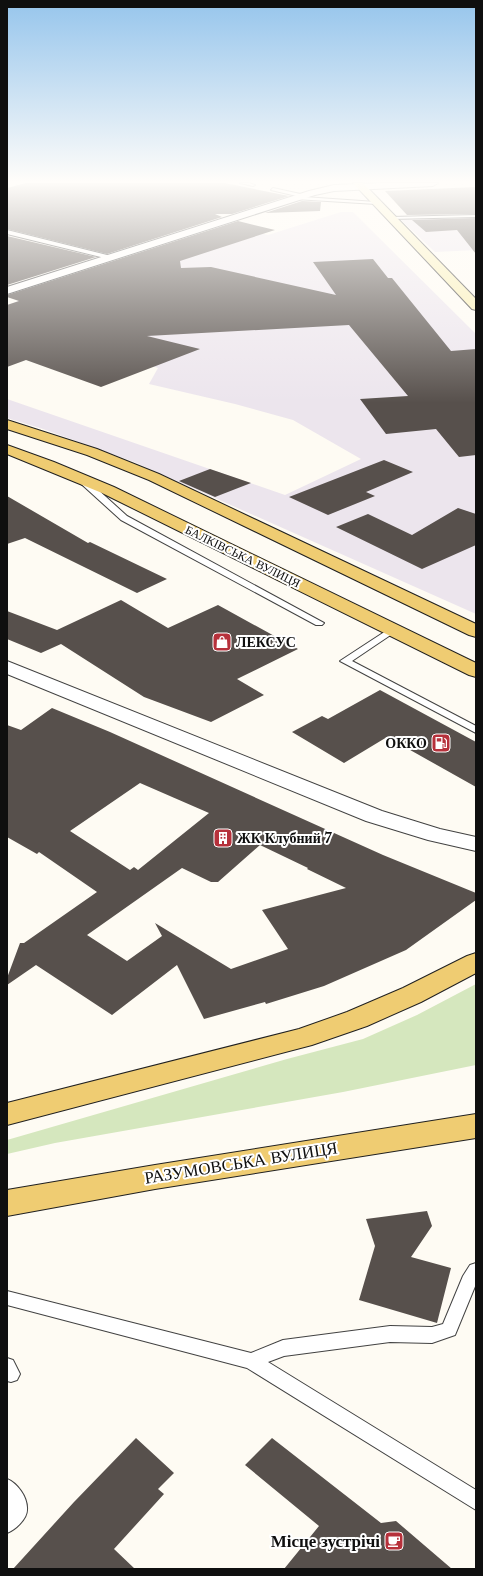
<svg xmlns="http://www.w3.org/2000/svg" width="483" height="1576" viewBox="0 0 483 1576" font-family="'Libre Baskerville',serif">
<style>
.industrial{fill:#ece5ed}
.green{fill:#d5e7be}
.building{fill:#57504c;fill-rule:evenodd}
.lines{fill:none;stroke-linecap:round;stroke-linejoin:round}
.service-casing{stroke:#424242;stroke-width:2}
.minor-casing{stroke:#424242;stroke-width:2}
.secondary-casing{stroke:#313131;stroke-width:2}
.primary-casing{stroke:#202020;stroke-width:2}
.service{fill:#fff;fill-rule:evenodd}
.minor{fill:#fff;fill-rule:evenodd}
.secondary{fill:#f9efb3;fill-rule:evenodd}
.primary{fill:#efcc72;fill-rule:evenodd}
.labels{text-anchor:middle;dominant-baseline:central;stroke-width:4;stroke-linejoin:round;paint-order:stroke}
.far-street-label{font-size:12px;fill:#0f0f0f;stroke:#fff}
.poi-label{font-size:14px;font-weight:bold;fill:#0f0f0f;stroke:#fff;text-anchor:start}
.near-street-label{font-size:17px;fill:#0f0f0f;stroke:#fff}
.near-poi-label{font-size:17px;font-weight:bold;fill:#0f0f0f;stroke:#fff;text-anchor:end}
</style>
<rect width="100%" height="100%" fill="#fefbf3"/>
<g class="industrial">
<polygon points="341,212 353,212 476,334 476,614 134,462 43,429 7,418 7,399 285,495 361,459 293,420 235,404 149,384 158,368 7,315 7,305 110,269 244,229 268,235"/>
<polygon points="476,217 476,250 435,252 400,219"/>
</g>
<polygon class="green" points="476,984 476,1065 343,1092 55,1143 7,1154 7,1140 287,1059 363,1039 417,1015"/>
<g class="building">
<polygon points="26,183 225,183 289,196 232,214 215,214 222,217 107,254 7,229 7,188"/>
<polygon points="476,187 476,214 407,215 385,191"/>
<polygon points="302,201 321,202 320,211 265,213"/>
<polygon points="476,218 476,254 457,230 426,232 412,220"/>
<polygon points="238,221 275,230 180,261 181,268 211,267 336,295 313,262 373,259 388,278 392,278 451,351 476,349 476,455 459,457 436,429 386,434 360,399 408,396 349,325 147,336 200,349 101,387 26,360 7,367 7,305 19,301 7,297 7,295"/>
<polygon points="7,236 96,257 7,285"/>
<polygon points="384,460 413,472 366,492 375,496 328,515 289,497"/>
<polygon points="210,469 251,483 215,497 179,481"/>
<polygon points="7,496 88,543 90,542 167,579 137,593 25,538 7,544"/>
<polygon points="458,508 476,514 476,545 422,569 336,527 368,514 412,535"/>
<polygon points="121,600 168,628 218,605 298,649 237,679 264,695 211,722 144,697 61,644 41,653 7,639 7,611 57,630"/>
<polygon points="380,690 476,742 476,787 387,737 344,763 292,732 322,716 328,719"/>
<path d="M52,708L110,732L383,855L476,893V900L406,950L324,986L266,1004L265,1002L204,1019L177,965L112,1015L36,965L7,985V978L20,943H24L97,892L39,852L37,854L7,837V725L21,730ZM140,783L209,813L138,870L134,867L130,870L70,831ZM260,845L308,868L307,869L346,888L262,910L288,949L231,969L155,923L162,936L127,961L87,935L182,868L211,882H218Z"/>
<polygon points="427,1211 432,1226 411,1257 451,1268 437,1323 359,1300 375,1246 366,1219"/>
<polygon points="136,1438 174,1473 158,1489 164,1494 114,1549 135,1569 13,1569 74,1502"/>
<polygon points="272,1438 381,1523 396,1521 452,1569 284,1569 319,1526 245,1465"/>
</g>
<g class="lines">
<g class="service-casing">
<g id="service">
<polygon points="240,183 249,183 255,185 253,186"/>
<polygon points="273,188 305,195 304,197 376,202 378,203 376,204 295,199 293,197 301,197 271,190"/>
<polygon points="476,215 476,217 391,219 389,218 391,217"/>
<polygon points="7,230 111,256 112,257 109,259 7,234"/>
<polygon points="78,477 84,477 127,516 324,623 322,625 316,625 121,520 78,481"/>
<polygon points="392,627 395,628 397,630 395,632 352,661 476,726 476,733 340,661"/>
<polygon points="476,1263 476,1284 455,1335 432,1343 390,1342 284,1356 268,1362 476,1490 476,1510 247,1368 7,1305 7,1291 251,1353 283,1340 390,1326 432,1327 443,1324 463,1276 470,1265"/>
<polygon points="7,1358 13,1360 20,1374 17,1380 11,1382 7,1381"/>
<path d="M7,1479C17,1483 28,1497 27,1510C27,1519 15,1530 7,1533Z"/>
</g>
</g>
<g class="minor-casing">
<g id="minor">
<polygon points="382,183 438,183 433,186 334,191 315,195 7,294 7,287 309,191 334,185"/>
<polygon points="7,661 382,811 440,829 476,837 476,851 428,840 366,821 7,674"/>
</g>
</g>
<g class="secondary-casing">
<polygon id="secondary" points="353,183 363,183 476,299 476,310 472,309"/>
</g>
<g class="primary-casing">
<g id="primary">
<polygon points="7,420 97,449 159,474 476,624 476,637 469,635 149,480 87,455 7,429"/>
<polygon points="7,445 54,462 114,487 476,663 476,677 469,675 102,493 7,454"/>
<polygon points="476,953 476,973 421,1002 367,1026 312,1045 7,1125 7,1103 299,1029 347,1012 403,988 467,956"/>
<polygon points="476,1114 476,1138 155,1189 7,1216 7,1190 155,1165"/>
</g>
</g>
<use href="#service" class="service"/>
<use href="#minor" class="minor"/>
<use href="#secondary" class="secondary"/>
<use href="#primary" class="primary"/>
</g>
<linearGradient id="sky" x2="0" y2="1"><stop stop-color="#96c5ec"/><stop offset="0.45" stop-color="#fffdfa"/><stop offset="1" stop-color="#fffdfa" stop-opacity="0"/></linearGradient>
<rect width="483" height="403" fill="url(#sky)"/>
<defs>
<g id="shop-square" transform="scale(1)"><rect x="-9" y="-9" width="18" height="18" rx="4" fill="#b6313b" stroke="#fff"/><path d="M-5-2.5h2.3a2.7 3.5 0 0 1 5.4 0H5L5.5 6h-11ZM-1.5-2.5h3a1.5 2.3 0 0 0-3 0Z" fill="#fff"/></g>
<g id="fuel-square" transform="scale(1)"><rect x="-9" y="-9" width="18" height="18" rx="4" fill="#b6313b" stroke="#fff"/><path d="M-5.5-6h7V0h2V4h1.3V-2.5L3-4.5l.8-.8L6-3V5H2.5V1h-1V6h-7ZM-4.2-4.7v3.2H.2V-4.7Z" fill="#fff"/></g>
<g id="building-square" transform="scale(1)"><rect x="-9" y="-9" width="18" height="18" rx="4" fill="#b6313b" stroke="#fff"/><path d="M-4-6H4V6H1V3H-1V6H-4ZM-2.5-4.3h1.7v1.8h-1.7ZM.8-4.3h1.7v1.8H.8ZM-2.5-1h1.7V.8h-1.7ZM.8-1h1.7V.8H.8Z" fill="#fff"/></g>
<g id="cafe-square" transform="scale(1)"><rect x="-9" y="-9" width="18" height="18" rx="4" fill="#b6313b" stroke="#fff"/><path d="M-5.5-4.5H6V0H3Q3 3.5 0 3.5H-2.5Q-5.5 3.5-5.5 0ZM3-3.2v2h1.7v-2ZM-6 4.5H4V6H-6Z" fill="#fff"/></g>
</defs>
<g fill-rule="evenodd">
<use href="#shop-square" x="222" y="642"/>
<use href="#fuel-square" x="441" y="743"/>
<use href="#building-square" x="223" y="838"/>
<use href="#cafe-square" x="394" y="1541"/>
</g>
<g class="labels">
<g class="far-street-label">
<text transform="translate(243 556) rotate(26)">БАЛКІВСЬКА ВУЛИЦЯ</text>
</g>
<g class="poi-label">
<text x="236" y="642">ЛЕКСУС</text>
<text x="427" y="743" text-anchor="end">ОККО</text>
<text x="237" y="838">ЖК Клубний 7</text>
</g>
<g class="near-street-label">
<text transform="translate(241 1163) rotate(-9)">РАЗУМОВСЬКА ВУЛИЦЯ</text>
</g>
<g class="near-poi-label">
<text x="380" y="1541">Місце зустрічі</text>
</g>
</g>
<rect width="483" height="1576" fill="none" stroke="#0f0f0f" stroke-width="16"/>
</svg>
